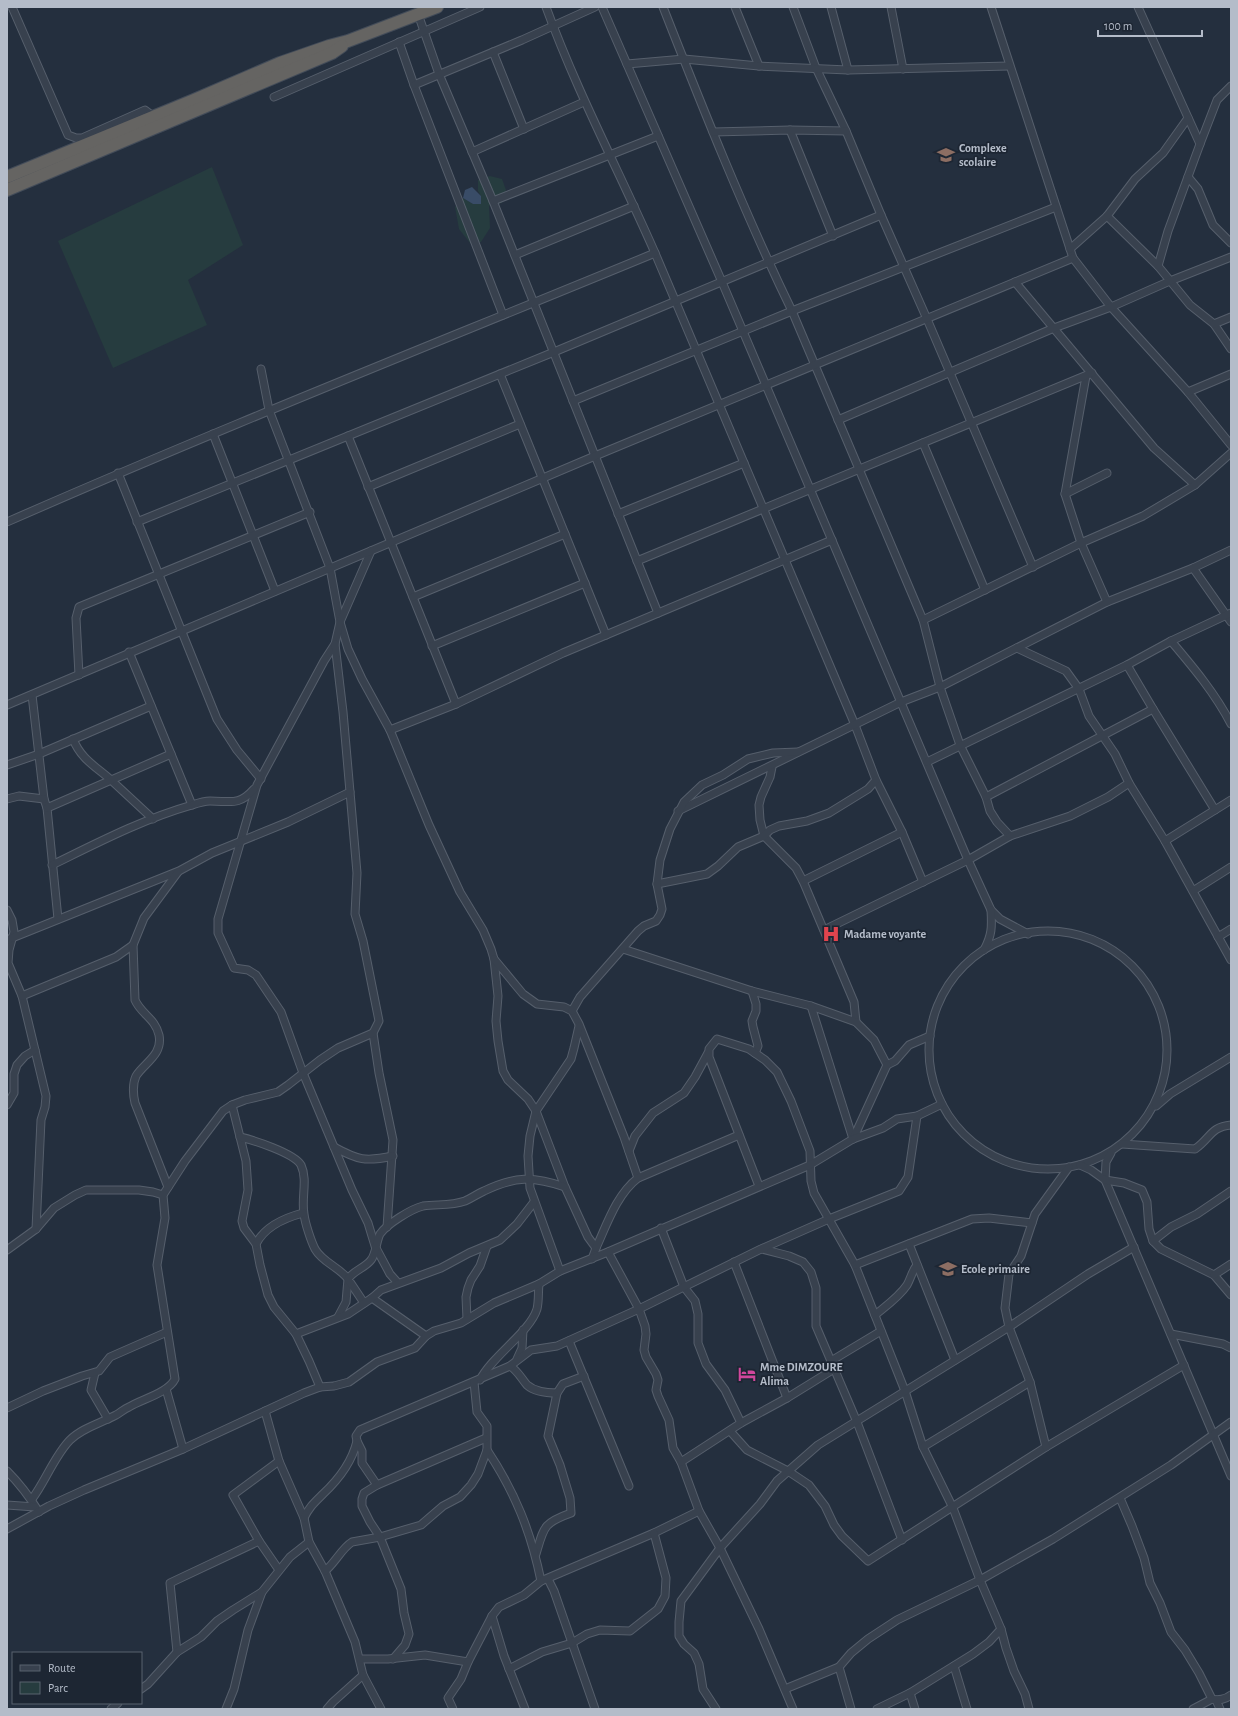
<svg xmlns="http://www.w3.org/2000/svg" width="1238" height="1716" viewBox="0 0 1238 1716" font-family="'Alegreya Sans',sans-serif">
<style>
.green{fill:#263c3f}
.water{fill:#394c67}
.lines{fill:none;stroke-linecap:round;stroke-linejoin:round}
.minor-casing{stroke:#565f6c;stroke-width:9}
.trunk-casing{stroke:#434c59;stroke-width:14}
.minor{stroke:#38414e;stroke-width:7}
.trunk{stroke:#656462;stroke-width:12}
.labels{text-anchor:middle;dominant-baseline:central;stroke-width:3.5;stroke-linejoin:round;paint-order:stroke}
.poi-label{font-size:12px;font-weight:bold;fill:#b4bcc9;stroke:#1d2633;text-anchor:start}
</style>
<rect width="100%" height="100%" fill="#242f3e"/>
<g class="green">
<polygon points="212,167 243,245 188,280 207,325 113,368 58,241"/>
<polygon points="490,176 502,179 506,190 502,203 489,206 490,228 481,242 470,243 459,229 455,207 463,198 473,204 481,204 481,196 478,191 478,180"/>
</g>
<polygon class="water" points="472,187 481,196 481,204 473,204 463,198 465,190"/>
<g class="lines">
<g class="minor-casing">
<g id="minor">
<polyline points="12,7 68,135 76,138 82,138 145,110 153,116"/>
<path d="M546,7C577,92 619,171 655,253L855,725L876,780L902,832L923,882"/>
<polyline points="602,7 722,282 968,860 991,910 1000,919 1028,934"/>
<path d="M663,7C703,109 744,212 792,311L923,620L940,687L960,745L986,797L990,811L997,822L1010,836L968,860L824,930"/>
<polyline points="735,7 759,66"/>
<polyline points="793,7 816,68 846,131 881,215 927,319 1033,567"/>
<polyline points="831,7 848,70"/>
<polyline points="891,7 903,69"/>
<polyline points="991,7 1073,258 1111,307 1188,392 1231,445"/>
<polyline points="1138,7 1200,144 1168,231 1158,266"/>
<polyline points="418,14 439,74 493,201 658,613"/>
<polyline points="399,42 414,85 503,315"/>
<polyline points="493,52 524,129"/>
<polyline points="627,64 684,59 759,66 848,70 1009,66"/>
<polyline points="414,85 522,40 595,7"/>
<polyline points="274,97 480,7"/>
<polyline points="790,130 833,236"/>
<polyline points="713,132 790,130 846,131"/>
<polyline points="1200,144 1217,100 1231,86"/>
<polyline points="472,152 584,102"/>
<polyline points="1188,177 1198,189 1213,225 1231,243"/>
<polyline points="493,201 658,136"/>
<polyline points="1107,216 1158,266 1190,305 1214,324 1231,349"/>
<polyline points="1070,249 1107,216 1135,179 1163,153 1188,118"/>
<polyline points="515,255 634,206"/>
<polyline points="1015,282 1154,448 1195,485"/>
<polyline points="1214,324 1231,317"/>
<polyline points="261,369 269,410 330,568 340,622 348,649 362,679 390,730 429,825 460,892 483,930 491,949 494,959 498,996 496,1021 498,1041 503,1071 508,1080 528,1099 536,1111 565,1187 588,1237 596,1248 592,1259"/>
<polyline points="500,374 606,635"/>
<polyline points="1086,376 1065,494 1081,543 1107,602"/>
<polyline points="1188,392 1231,374"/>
<polyline points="573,401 792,311 1056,207"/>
<polyline points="838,420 1054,328 1111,307 1170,281 1231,257"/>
<polyline points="213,434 275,591"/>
<polyline points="348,436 456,704"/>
<polyline points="923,443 985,590"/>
<polyline points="118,473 217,719 237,750 261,779"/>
<polyline points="368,487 520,424"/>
<polyline points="1065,494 1107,473"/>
<polyline points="618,514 744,463"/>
<path d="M7,522C221,428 439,342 655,253"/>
<polyline points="137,522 554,352 881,215"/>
<polyline points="371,551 340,622 335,644 324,661 257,785 218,919 218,933 234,968 248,970 256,975 281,1012 303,1073 352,1190 368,1223 375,1246 390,1274 398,1283"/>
<polyline points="637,561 1092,373"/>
<polyline points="1193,568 1231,622"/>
<polyline points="413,597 565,534"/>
<polyline points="923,620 1081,543 1143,516 1195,485 1231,453"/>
<path d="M1171,641C1193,667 1215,693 1231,724"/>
<polyline points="432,646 585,583"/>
<polyline points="1017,648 1066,671 1079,689 1089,716 1115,754 1129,783 1165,841 1231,960"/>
<polyline points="129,652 192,805"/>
<polyline points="1127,665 1153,709 1215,810"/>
<polyline points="79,675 76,618 79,607 310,512"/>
<polyline points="32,695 44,799 47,808 58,919"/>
<polyline points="7,705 595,456 1073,258"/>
<polyline points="390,730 456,704 563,653 832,540"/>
<path d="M73,739C81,759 95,766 111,780C125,793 139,806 153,819"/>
<polyline points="927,762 1127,665 1171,641 1231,613"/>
<polyline points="7,765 39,754 151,706"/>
<polyline points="772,767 770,777 761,797 759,805 760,820 764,836 796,868 803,881 854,1002 856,1022"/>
<polyline points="986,797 1153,709"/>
<polyline points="7,799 19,796 44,799"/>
<polyline points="47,808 171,754"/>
<polyline points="678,811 901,702 940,687 1107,602 1193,568 1231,550"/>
<polyline points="1010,836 1070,816 1108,797 1129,783"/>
<polyline points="1165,841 1231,800"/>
<path d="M52,865C97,843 143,819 192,805C198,803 205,801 210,801C231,801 239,806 254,789"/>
<polyline points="803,881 902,832"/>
<polyline points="657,884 707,874 718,866 738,847 764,836 770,830 779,826 807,821 829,813 868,789 876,780"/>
<polyline points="1193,891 1231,867"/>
<polyline points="7,910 12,920 14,932 9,950 8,963 22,996 46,1096 45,1107 41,1120 36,1229"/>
<circle cx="1048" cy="1050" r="119"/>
<polyline points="1218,937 1231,929"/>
<polyline points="7,940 179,871 212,853 288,822 350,792 343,712 335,644"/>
<polyline points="623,949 752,991 811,1006 856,1022 874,1040 887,1065 895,1061 909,1045 930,1036"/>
<path d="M984,950C992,935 992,927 991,910"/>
<polyline points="494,959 523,994 537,1004 564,1007 572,1011 579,1024 624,1137 638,1178"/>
<polyline points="752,991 756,1004 756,1011 752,1021 753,1027 758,1046 755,1053"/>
<polyline points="22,996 116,957 133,945"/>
<polyline points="811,1006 853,1139"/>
<polyline points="572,1011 580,997 638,931 644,926 656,921 660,915 662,909 657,884 660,860 670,829 684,802 702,785 723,775 748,759 773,753 798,752"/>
<polyline points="373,1033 379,1073 393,1140 387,1227"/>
<polyline points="7,1105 14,1093 14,1074 17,1065 25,1056 35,1050"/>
<polyline points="232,1105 246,1161 248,1190 242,1221 244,1228 256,1244 260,1265 268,1295 274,1307 296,1334"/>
<polyline points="1156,1106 1170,1094 1231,1057"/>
<path d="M240,1137C253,1140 294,1153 301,1165C308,1180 301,1198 304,1214C305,1223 311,1241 315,1249C323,1263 338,1266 348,1279L346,1302L338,1317"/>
<polyline points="853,1139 887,1065"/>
<path d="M1122,1144L1195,1149C1211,1138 1210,1127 1231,1125"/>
<path d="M334,1147C358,1160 365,1162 393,1156"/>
<polyline points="629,1151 635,1136 653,1113 684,1093 695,1077 708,1053"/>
<polyline points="1111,1153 1106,1162 1105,1180 1231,1476"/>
<polyline points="1080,1165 1091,1170 1105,1180 1124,1183 1142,1190 1147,1202 1149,1229 1153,1241 1161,1249 1214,1275 1231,1295"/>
<polyline points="759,1186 709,1057 709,1049 717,1039 749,1049 765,1060 777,1072 791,1101 810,1151 811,1181 814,1193 855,1265 905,1391 923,1447 953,1508 980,1580 1001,1629 1006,1648 1014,1671 1025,1694 1029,1709"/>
<path d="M168,1187L135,1103C133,1094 132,1085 136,1076C144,1063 163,1055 159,1035C155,1018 141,1014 135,1000L133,945L144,918L178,872"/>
<polyline points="661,1228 684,1287 695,1301 698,1314 698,1343 706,1364 725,1390 741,1423"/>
<polyline points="1153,1241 1171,1227 1197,1214 1231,1191"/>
<path d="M256,1244C265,1226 284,1218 303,1213"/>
<polyline points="909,1244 955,1360"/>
<path d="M596,1248C607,1224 617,1194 638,1178L739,1135"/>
<polyline points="762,1249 789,1256 803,1262 811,1272 816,1288 816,1326 857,1422 902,1540"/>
<polyline points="7,1250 36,1229 54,1208 75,1195 86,1190 139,1190 153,1192 163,1195"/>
<polyline points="608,1252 639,1309 645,1326 646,1334 644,1350 646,1357 656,1374 658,1380 656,1390 658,1396 669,1420 673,1448 681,1462 699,1511 720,1548 759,1629 793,1709"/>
<polyline points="734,1262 787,1398"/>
<polyline points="855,1265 972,1219 989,1218 1032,1223"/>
<polyline points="560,1271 530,1188 528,1156 530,1136 536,1111 571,1059 574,1048 579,1026"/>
<polyline points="1214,1275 1231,1264"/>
<polyline points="372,1298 426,1336"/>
<path d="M364,1303L348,1279C354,1270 365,1268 371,1260C376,1254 376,1242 380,1234C387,1224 411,1209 423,1206C437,1204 451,1206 465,1201C472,1198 477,1194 484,1191C515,1176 533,1176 565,1187"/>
<path d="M875,1315C886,1306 899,1297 907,1285C911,1278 912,1271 917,1265"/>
<polyline points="467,1319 466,1297 468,1288 471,1280 480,1266 487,1246"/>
<polyline points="1171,1334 1223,1344 1231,1348"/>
<polyline points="569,1341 629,1486"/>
<polyline points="517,1359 522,1348 523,1330"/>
<polyline points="831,1361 881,1331"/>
<path d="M510,1366C518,1371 521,1378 527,1385C535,1392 546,1393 557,1393L548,1436L560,1465L570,1498L571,1513C543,1523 544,1527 536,1554"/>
<polyline points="95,1373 91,1390 108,1419"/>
<path d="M480,1380C492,1356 530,1332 537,1309C539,1301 538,1292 539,1284"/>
<polyline points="320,1387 309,1361 296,1334 348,1314 372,1298 381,1290 441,1268 469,1253 500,1240 517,1224 534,1202"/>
<polyline points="166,1389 183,1449"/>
<polyline points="557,1393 563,1384 584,1376"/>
<polyline points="7,1408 43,1391 82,1376 99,1371 110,1357 167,1332"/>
<polyline points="265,1411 279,1461 304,1518 309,1542 325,1571 355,1642 363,1675 381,1709"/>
<polyline points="730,1431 747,1450 788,1471 809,1485 825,1506 834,1525 842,1536 868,1561 1046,1447 1184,1365"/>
<polyline points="923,1447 1030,1382"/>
<polyline points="1046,1447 1030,1382 1009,1327 1005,1308 1009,1274 1021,1256 1035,1214 1069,1167"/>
<path d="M487,1450C515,1492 531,1532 541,1581"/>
<polyline points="681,1462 741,1423 787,1398 834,1369"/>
<path d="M7,1471C20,1484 29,1496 39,1512"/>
<polyline points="377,1485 362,1463 362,1451 357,1441 356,1436 360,1430 510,1366 531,1350 557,1346 639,1309 761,1249 829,1219 899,1191 908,1177 917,1116"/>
<polyline points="1120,1498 1132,1526 1144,1558 1150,1583 1160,1603 1171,1632 1185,1650 1199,1673 1212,1699"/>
<path d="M32,1499C45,1482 55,1455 70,1440C82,1428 101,1423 116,1415C120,1413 124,1409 129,1407C142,1399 168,1393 175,1379L157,1265L165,1218L163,1195L185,1161L223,1111L232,1105L245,1100L278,1092L288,1085L320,1060L338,1048L373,1033L379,1021L363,941L355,914L357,873L350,792"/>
<polyline points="7,1505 35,1507"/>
<path d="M304,1518C309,1507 315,1502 323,1494C338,1480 352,1462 357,1441"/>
<polyline points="7,1529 49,1506 84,1490 183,1449 304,1393 320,1387 334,1386 349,1382 377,1362 415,1348 426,1336 434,1331 461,1323 494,1303 539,1284 560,1271 608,1252 810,1165 853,1139 883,1128 897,1119 917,1116 942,1104"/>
<polyline points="279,1570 259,1541 233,1495 279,1461"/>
<path d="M325,1571C335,1563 342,1548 352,1542L380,1537L421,1525L443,1506L460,1497L471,1485L478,1474L487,1450V1426L477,1412L474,1382"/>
<polyline points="548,1579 554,1591 595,1709"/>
<polyline points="492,1616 504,1656 525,1709"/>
<polyline points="177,1652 170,1583 259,1541"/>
<polyline points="360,1659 388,1659 425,1655 468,1662 492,1616 499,1607 524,1595 541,1581 654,1533 699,1511"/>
<polyline points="393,1659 405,1645 409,1634 404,1613 401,1589 380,1537 370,1522 362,1506 362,1499 364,1493 377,1485 486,1438"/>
<polyline points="954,1666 967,1709"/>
<polyline points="839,1667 851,1709"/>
<polyline points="509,1669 542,1652 572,1643 587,1634 600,1630 630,1631 658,1609 665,1596 666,1578 654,1533"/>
<polyline points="141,1689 148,1684 177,1652 201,1637 217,1621 233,1610 262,1592 290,1557 309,1542"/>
<polyline points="785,1689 839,1667 851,1653 868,1639 897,1620 980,1580 1053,1539 1171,1465 1231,1422"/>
<polyline points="910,1693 915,1709"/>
<polyline points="1216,1700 1220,1709"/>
<polyline points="111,1709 118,1703"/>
<polyline points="226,1709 234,1689 248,1630 262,1592"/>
<polyline points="327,1709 333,1702 363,1675"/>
<polyline points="453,1709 448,1698 461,1679 468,1662"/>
<polyline points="716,1709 703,1689 699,1664 694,1653 684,1644 679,1636 679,1622 681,1601 720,1548 760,1504 777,1481 818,1445 1009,1327 1088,1274 1134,1247"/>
<polyline points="877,1709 910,1693 973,1654 989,1642 1001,1629"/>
<path d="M1193,1709L1212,1699C1218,1701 1226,1699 1231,1695"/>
</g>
</g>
<g class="trunk-casing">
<g id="trunk">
<polyline points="7,177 194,100 280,63 329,46 348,41 437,7"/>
<polyline points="7,190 332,53 342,46"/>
</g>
</g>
<use href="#minor" class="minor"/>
<use href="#trunk" class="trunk"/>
</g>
<defs>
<g id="school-bare" transform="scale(1.38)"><path d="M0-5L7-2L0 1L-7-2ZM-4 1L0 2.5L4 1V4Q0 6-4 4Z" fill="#8d6e63" stroke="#1d2633" stroke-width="2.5" paint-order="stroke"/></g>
<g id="hospital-bare" transform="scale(1.38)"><path d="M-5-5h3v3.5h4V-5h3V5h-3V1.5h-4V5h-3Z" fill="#e0444e" stroke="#1d2633" stroke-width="2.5" paint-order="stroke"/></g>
<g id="hotel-bare" transform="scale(1.38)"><path d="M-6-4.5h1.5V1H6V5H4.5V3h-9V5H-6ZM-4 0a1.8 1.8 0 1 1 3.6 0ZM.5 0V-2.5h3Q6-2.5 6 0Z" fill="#d1479c" stroke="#1d2633" stroke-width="2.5" paint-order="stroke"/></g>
</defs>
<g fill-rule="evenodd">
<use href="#school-bare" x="946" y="155"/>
<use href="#hospital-bare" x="831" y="934"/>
<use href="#school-bare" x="948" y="1269"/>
<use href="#hotel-bare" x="747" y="1374"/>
</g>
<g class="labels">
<g class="poi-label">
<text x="959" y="148">Complexe<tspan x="959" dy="14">scolaire</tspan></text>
<text x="844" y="934">Madame voyante</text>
<text x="961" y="1269">Ecole primaire</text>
<text x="760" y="1367">Mme DIMZOURE<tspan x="760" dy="14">Alima</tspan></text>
</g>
</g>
<rect width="1238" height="1716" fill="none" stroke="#b4bcc9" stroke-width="16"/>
<rect x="12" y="1652" width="130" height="52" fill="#1d2633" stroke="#59626f"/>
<rect x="20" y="1665" width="20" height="6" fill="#38414e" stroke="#59626f"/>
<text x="48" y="1672" font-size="12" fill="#b4bcc9">Route</text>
<rect x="20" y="1682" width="20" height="12" fill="#263c3f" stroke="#59626f"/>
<text x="48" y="1692" font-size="12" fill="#b4bcc9">Parc</text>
<path d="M1098 30v6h104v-6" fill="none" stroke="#b4bcc9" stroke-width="2"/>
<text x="1104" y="30" font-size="12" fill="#b4bcc9" stroke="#1d2633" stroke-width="3" paint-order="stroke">100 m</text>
</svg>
